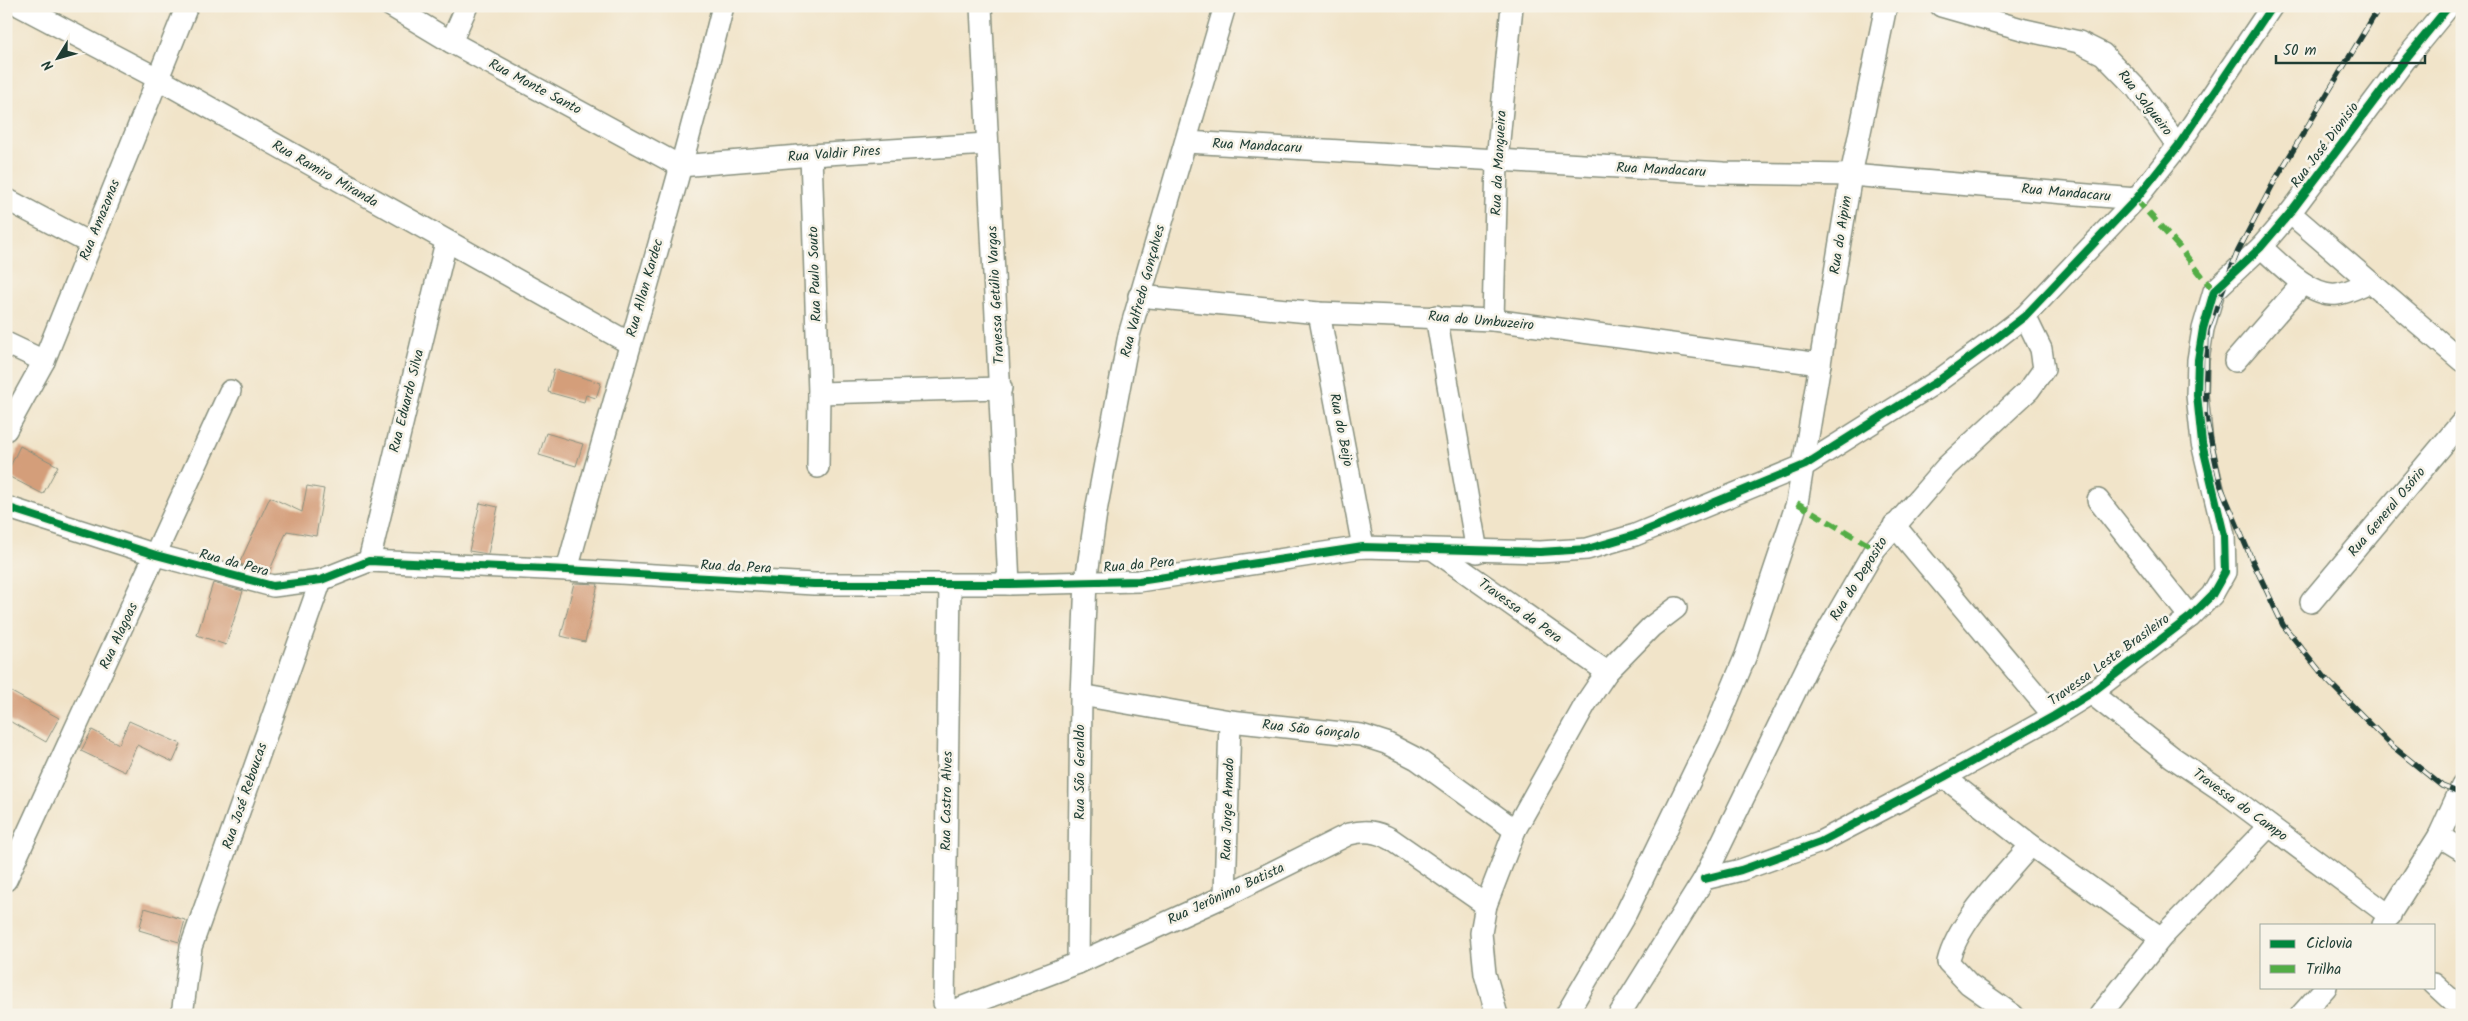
<svg xmlns="http://www.w3.org/2000/svg" width="2468" height="1021" viewBox="0 0 2468 1021" font-family="Kalam,sans-serif">
<style>
.building{fill:#d49e7a}
.lines{fill:none;stroke-linecap:round;stroke-linejoin:round}
.minor-casing{stroke:#88907e;stroke-width:24}
.minor{stroke:#fff;stroke-width:21}
.rail-casing{stroke:#1f3d34;stroke-width:5.5}
.rail{stroke:#f7f3e8;stroke-width:4;stroke-dasharray:11;stroke-linecap:butt}
.quiet{stroke:#52ad45;stroke-width:6;stroke-dasharray:12 6;stroke-linecap:butt}
.cycleway-casing{stroke:#f7f3e8;stroke-width:11}
.cycleway{stroke:#00873e;stroke-width:8}
.labels{text-anchor:middle;dominant-baseline:central;stroke-width:5;stroke-linejoin:round;paint-order:stroke}
.street-label{font-size:14px;fill:#1f3d34;stroke:#f7f3e8}
</style>
<rect width="100%" height="100%" fill="#f7f3e8"/>
<filter id="ink" filterUnits="userSpaceOnUse"><feTurbulence type="fractalNoise" baseFrequency=".02" numOctaves="2"/><feDisplacementMap in="SourceGraphic" scale="10" xChannelSelector="R" yChannelSelector="G"/><feConvolveMatrix kernelMatrix="1 2 1 2 8 2 1 2 1" color-interpolation-filters="sRGB"/></filter>
<filter id="wash" filterUnits="userSpaceOnUse"><feTurbulence type="fractalNoise" baseFrequency=".0096" numOctaves="4" result="noise"/><feDisplacementMap in="SourceGraphic" scale="20" xChannelSelector="R" yChannelSelector="G"/><feGaussianBlur stdDeviation="1.12" result="paint"/><feColorMatrix in="noise" values="0 0 0 0 0 0 0 0 0 0 0 0 0 0 0 0 0 1.4 0 .05"/><feComposite in="paint" operator="in"/></filter>
<g filter="url(#wash)">
<rect width="100%" height="100%" fill="#f1e4c9"/>
<g id="blocks">
<g class="building">
<polygon points="554,369 601,383 596,398 586,395 584,402 548,392"/>
<polygon points="546,433 583,444 576,466 539,455"/>
<polygon points="20,446 58,466 43,494 6,475"/>
<polygon points="307,486 324,489 316,536 287,531 269,572 239,564 270,497 302,512"/>
<polygon points="480,503 498,507 488,554 469,551"/>
<polygon points="213,583 243,591 226,645 197,635"/>
<polygon points="574,583 598,584 585,642 561,636"/>
<polygon points="6,689 59,718 46,742 6,719"/>
<polygon points="129,721 181,744 173,762 137,745 125,772 81,751 92,730 119,744"/>
<polygon points="145,908 185,920 179,942 139,930"/>
</g>
</g>
</g>
<g filter="url(#ink)">
<use href="#blocks" fill-opacity="0" stroke="#88907e" stroke-width="1"/>
<g class="lines">
<g class="minor-casing">
<g id="minor">
<polyline points="20,6 157,78 629,343"/>
<polyline points="391,6 451,42 680,166 811,155 987,144"/>
<polyline points="981,6 1009,584"/>
<polyline points="1941,6 2025,30 2079,42 2103,54 2137,89 2178,146"/>
<polyline points="451,42 467,6"/>
<polyline points="1186,142 1723,173 1851,175 2136,199"/>
<polyline points="811,155 819,393 818,467"/>
<polyline points="6,199 91,244"/>
<polyline points="2290,213 2462,361"/>
<path d="M2261,247C2279,263 2310,297 2337,294C2347,293 2360,286 2370,282"/>
<polyline points="1139,296 1319,313 1493,320 1820,364"/>
<polyline points="1319,313 1363,547"/>
<polyline points="1436,316 1477,552"/>
<polyline points="1493,320 1497,161 1512,6"/>
<polyline points="6,343 44,361"/>
<polyline points="2235,361 2303,283"/>
<polyline points="819,393 1001,388"/>
<polyline points="6,430 44,361 187,6"/>
<polyline points="2098,500 2190,617"/>
<polyline points="6,507 156,555 273,586 321,580 369,561 567,570 814,584 1009,584 1139,581 1363,547 1540,552 1587,549 1635,535 1805,465 1938,381 1990,343 2025,316 2136,199 2178,146 2272,6"/>
<polyline points="1894,525 2054,716"/>
<polyline points="1434,550 1607,672"/>
<polyline points="369,561 446,242"/>
<path d="M567,570C618,382 676,195 723,6"/>
<path d="M950,584L944,1003L950,1012L1078,963L1225,896L1349,834C1365,830 1376,831 1391,839L1486,905"/>
<polyline points="2311,602 2462,422"/>
<polyline points="2091,693 2172,757 2227,794 2390,916"/>
<polyline points="1081,695 1230,721 1361,735 1386,743 1417,759 1515,830"/>
<polyline points="1944,777 2031,845 2161,938"/>
<polyline points="2439,836 2462,850"/>
<polyline points="1704,879 1741,870 1820,842 1944,777 2054,716 2091,693 2190,617 2212,595 2225,572 2224,535 2202,443 2197,395 2198,360 2203,329 2214,291 2261,247 2290,213 2408,56 2449,6"/>
<polyline points="6,880 230,391"/>
<polyline points="1225,896 1230,721"/>
<polyline points="2383,925 2439,836 2462,786"/>
<polyline points="1078,963 1081,695 1086,581 1097,506 1129,335 1225,6"/>
<polyline points="2434,984 2462,1010"/>
<polyline points="182,1015 191,947 321,580"/>
<polyline points="1497,1015 1485,974 1481,933 1486,905 1515,830 1586,703 1607,672 1651,627 1676,608"/>
<polyline points="1566,1015 1626,913 1716,727 1746,655 1797,503 1851,175 1886,6"/>
<polyline points="1619,1015 1704,879 1808,665 1875,549 1947,466 2029,390 2044,369 2041,349 2025,316"/>
<path d="M2013,1015L1969,984L1948,962C1958,921 2004,877 2031,845"/>
<polyline points="2100,1015 2161,938 2269,826"/>
<polyline points="2301,1015 2326,987"/>
</g>
</g>
<use href="#minor" class="minor"/>
<g class="rail-casing">
<polyline id="rail" points="2380,6 2274,182 2238,251 2207,330 2205,413 2221,487 2252,560 2283,625 2327,680 2391,745 2442,786 2462,794"/>
</g>
<use href="#rail" class="rail"/>
<g class="quiet">
<polyline points="2136,199 2179,247 2214,291"/>
<polyline points="1797,503 1875,549"/>
</g>
<g class="cycleway-casing">
<g id="cycleway">
<polyline points="6,507 156,555 273,586 321,580 369,561 567,570 814,584 1009,584 1139,581 1363,547 1540,552 1587,549 1635,535 1805,465 1938,381 1990,343 2025,316 2136,199 2178,146 2272,6"/>
<polyline points="1704,879 1741,870 1820,842 1944,777 2054,716 2091,693 2190,617 2212,595 2225,572 2224,535 2202,443 2197,395 2198,360 2203,329 2214,291 2261,247 2290,213 2408,56 2449,6"/>
</g>
</g>
<use href="#cycleway" class="cycleway"/>
</g>
</g>
<g class="labels">
<g class="street-label">
<text transform="translate(535 87) rotate(28)">Rua Monte Santo</text>
<text transform="translate(2145 103) rotate(52)">Rua Salgueiro</text>
<text transform="translate(2325 145) rotate(-53)">Rua José Dionisio</text>
<text transform="translate(1257 146) rotate(3)">Rua Mandacaru</text>
<text transform="translate(834 154) rotate(-4)">Rua Valdir Pires</text>
<text transform="translate(1499 163) rotate(-87)">Rua da Mangueira</text>
<text transform="translate(1661 170) rotate(3)">Rua Mandacaru</text>
<text transform="translate(325 174) rotate(30)">Rua Ramiro Miranda</text>
<text transform="translate(2066 193) rotate(5)">Rua Mandacaru</text>
<text transform="translate(100 220) rotate(-68)">Rua Amazonas</text>
<text transform="translate(1841 235) rotate(-81)">Rua do Aipim</text>
<text transform="translate(815 274) rotate(-92)">Rua Paulo Souto</text>
<text transform="translate(645 288) rotate(-74)">Rua Allan Kardec</text>
<text transform="translate(1143 291) rotate(-75)">Rua Valfredo Gonçalves</text>
<text transform="translate(996 295) rotate(-93)">Travessa Getúlio Vargas</text>
<text transform="translate(1481 321) rotate(5)">Rua do Umbuzeiro</text>
<text transform="translate(407 401) rotate(-76)">Rua Eduardo Silva</text>
<text transform="translate(1341 430) rotate(79)">Rua do Beijo</text>
<text transform="translate(2387 512) rotate(-50)">Rua General Osório</text>
<text transform="translate(234 563) rotate(15)">Rua da Pera</text>
<text transform="translate(1139 565) rotate(-5)">Rua da Pera</text>
<text transform="translate(736 567) rotate(3)">Rua da Pera</text>
<text transform="translate(1859 579) rotate(-58)">Rua do Deposito</text>
<text transform="translate(1520 611) rotate(36)">Travessa da Pera</text>
<text transform="translate(119 636) rotate(-65)">Rua Alagoas</text>
<text transform="translate(2109 660) rotate(-36)">Travessa Leste Brasileiro</text>
<text transform="translate(1311 730) rotate(6)">Rua São Gonçalo</text>
<text transform="translate(1080 772) rotate(-90)">Rua São Geraldo</text>
<text transform="translate(245 796) rotate(-71)">Rua José Reboucas</text>
<text transform="translate(947 801) rotate(-89)">Rua Castro Alves</text>
<text transform="translate(2240 805) rotate(36)">Travessa do Campo</text>
<text transform="translate(1228 809) rotate(-88)">Rua Jorge Amado</text>
<text transform="translate(1226 894) rotate(-25)">Rua Jerônimo Batista</text>
</g>
</g>
<rect width="2468" height="1021" fill="none" stroke="#f7f3e8" stroke-width="25"/>
<rect x="2260" y="924" width="175" height="65" fill="#f7f3e8" stroke="#a1aaa0"/>
<rect x="2270" y="940" width="25" height="8" fill="#00873e" stroke="#a1aaa0"/>
<text x="2306" y="948" font-size="15" fill="#1f3d34">Ciclovia</text>
<rect x="2270" y="965" width="25" height="8" fill="#52ad45" stroke="#a1aaa0"/>
<text x="2306" y="974" font-size="15" fill="#1f3d34">Trilha</text>
<g transform="translate(58 58) rotate(233)" stroke="#f7f3e8" stroke-width="4" paint-order="stroke">
<path d="M0-4L9 19L0 12L-9 19Z" fill="#1f3d34"/>
<text y="-8" font-size="14" font-weight="bold" text-anchor="middle" fill="#1f3d34">N</text>
</g>
<path d="M2276 55v8h149v-8" fill="none" stroke="#1f3d34" stroke-width="2.5"/>
<text x="2283" y="55" font-size="15" fill="#1f3d34" stroke="#f7f3e8" stroke-width="4" paint-order="stroke">50 m</text>
</svg>
